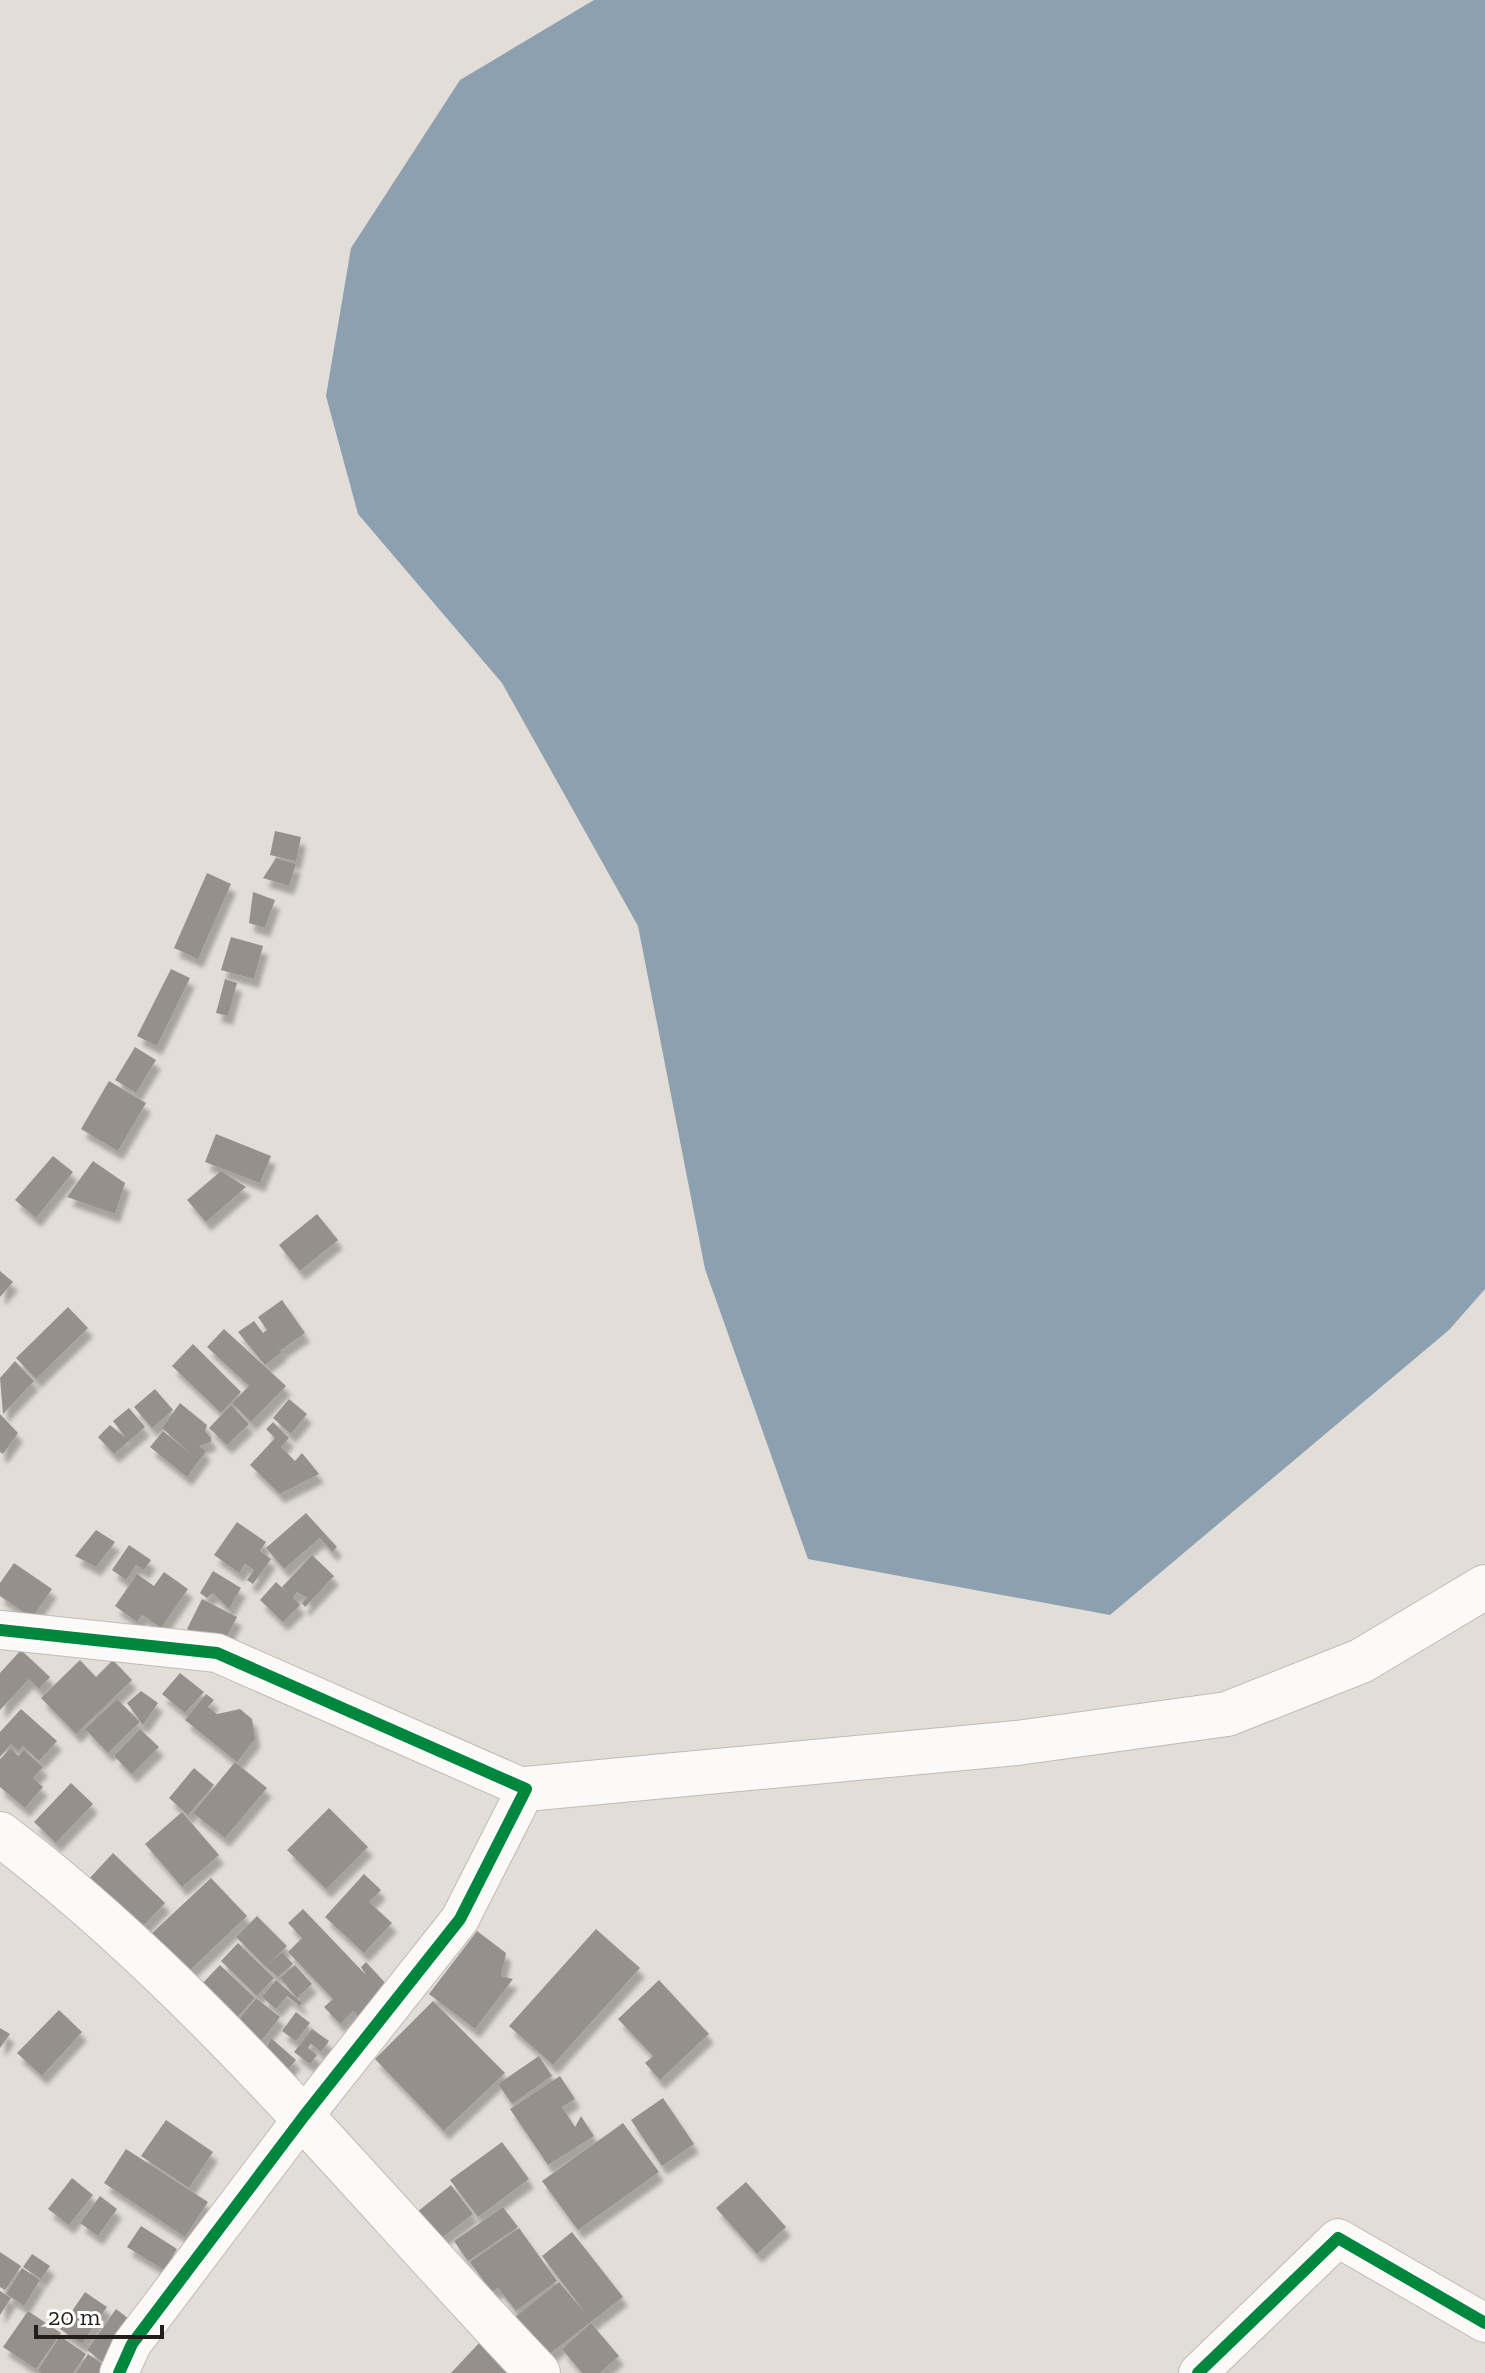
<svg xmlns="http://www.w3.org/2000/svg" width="1485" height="2373" viewBox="0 0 1485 2373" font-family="'Zilla Slab',serif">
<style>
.water{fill:#8ca0b0}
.building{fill:#95908c;filter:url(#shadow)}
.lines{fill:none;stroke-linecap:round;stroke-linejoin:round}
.street-casing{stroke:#c1bbb6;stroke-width:40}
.secondary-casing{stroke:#c1bbb6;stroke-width:46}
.primary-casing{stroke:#c1bbb6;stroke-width:46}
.street{stroke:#fbfaf9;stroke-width:38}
.secondary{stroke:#fbfaf9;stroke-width:44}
.primary{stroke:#fbfaf9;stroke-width:44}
.cycleway-casing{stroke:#fff;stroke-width:17}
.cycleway{stroke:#00873e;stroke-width:12}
</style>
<defs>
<filter id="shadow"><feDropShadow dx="5" dy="9" stdDeviation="2" flood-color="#0004"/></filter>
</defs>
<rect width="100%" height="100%" fill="#e3ddd7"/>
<polygon class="water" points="594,0 1485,0 1485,1289 1449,1330 1110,1615 808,1559 705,1269 638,926 502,683 358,514 326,396 351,248 460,80"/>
<g class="building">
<polygon points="275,831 301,837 296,861 270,855"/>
<polygon points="276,858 296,864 289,886 263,878"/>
<polygon points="207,873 231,884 198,959 174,948"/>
<polygon points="253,892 275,900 265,928 249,923"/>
<polygon points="231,937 263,946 254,979 221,970"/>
<polygon points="171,969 190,978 157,1046 137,1036"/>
<polygon points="225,979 237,983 228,1016 216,1013"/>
<polygon points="135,1047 156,1060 136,1093 115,1080"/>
<polygon points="109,1081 146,1103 118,1151 81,1129"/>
<polygon points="216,1134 271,1156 260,1183 205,1162"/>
<polygon points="53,1156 73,1172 36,1218 15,1200"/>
<polygon points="93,1161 125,1183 115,1214 67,1197"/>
<polygon points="221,1171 246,1187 206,1222 187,1200"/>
<polygon points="317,1214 338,1240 300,1271 279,1245"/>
<polygon points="0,1271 13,1282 0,1297"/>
<polygon points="282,1300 305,1333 281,1350 273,1339 282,1352 265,1365 238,1332 254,1321 263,1333 267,1330 258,1317"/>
<polygon points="68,1307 88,1328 36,1379 16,1358"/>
<polygon points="224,1329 286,1386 251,1422 232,1403 249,1386 207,1347"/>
<polygon points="193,1344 241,1392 221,1413 172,1366"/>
<polygon points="15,1361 34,1381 3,1414 0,1378"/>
<polygon points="155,1389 173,1410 152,1428 134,1407"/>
<polygon points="289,1399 307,1414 291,1434 273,1418"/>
<polygon points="180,1403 207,1425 205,1431 211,1438 211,1442 199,1446 206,1451 187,1477 150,1447 163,1431 191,1454 162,1428"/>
<polygon points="231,1405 249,1424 227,1445 209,1428"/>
<polygon points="129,1408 145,1427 114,1454 98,1437 110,1425 126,1438 113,1421"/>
<polygon points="0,1414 18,1433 3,1454 0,1452"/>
<polygon points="273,1422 289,1438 281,1447 295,1461 302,1453 319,1474 280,1494 250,1465 275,1438 266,1429"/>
<polygon points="306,1513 337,1547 332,1552 320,1538 284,1569 266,1548"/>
<polygon points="237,1522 266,1542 260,1551 271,1559 253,1584 247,1580 254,1570 245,1564 239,1573 214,1555"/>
<polygon points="96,1530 115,1542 96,1567 75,1556"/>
<polygon points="129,1545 151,1560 144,1570 136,1565 126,1580 112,1570"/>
<polygon points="312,1555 334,1576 305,1607 302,1603 307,1598 297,1592 293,1598 300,1605 283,1622 260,1600 276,1582 289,1594 282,1587"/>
<polygon points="14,1563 52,1589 32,1618 0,1596 0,1583"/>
<polygon points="213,1571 241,1588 229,1609 213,1593 207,1598 200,1593"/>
<polygon points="164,1572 188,1589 161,1628 142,1615 137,1622 115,1606 137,1574 154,1586"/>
<polygon points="202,1599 237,1617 222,1646 187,1629"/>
<polygon points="21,1650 50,1677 39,1689 29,1679 0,1710 0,1673"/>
<polygon points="80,1660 96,1677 113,1660 132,1680 76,1734 41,1698"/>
<polygon points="180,1673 204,1692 185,1713 162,1694"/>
<polygon points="141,1691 158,1703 143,1725 127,1703"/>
<polygon points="206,1694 214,1700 208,1707 217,1714 240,1709 252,1719 255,1739 237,1762 185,1720"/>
<polygon points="117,1699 140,1722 108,1753 85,1729"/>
<polygon points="21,1709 57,1741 39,1761 23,1746 18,1751 11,1744 0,1757 0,1732"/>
<polygon points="140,1729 159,1747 132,1774 114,1756"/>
<polygon points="11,1748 18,1756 24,1750 43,1767 33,1778 43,1787 25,1808 0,1787 0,1759"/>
<polygon points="235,1762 267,1788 225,1838 193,1813"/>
<polygon points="194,1768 214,1785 188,1815 169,1798"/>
<polygon points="71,1783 93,1804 56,1843 34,1822"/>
<polygon points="329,1808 368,1847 326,1889 287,1850"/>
<polygon points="182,1812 219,1855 182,1887 145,1844"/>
<polygon points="113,1853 165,1903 133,1937 87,1881"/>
<polygon points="364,1874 381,1890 369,1902 392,1923 364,1953 325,1917"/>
<polygon points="211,1878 247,1916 187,1973 150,1935"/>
<polygon points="303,1909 366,1975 361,1967 366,1962 389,1987 358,2016 353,2011 340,2024 324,2007 333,1999 288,1952 302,1938 288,1923"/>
<polygon points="257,1916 287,1946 266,1967 236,1937"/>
<polygon points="596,1929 640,1968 553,2065 509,2026"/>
<polygon points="477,1931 506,1953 501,1976 513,1979 475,2029 429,1994"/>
<polygon points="238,1943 274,1978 257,1996 221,1961"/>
<polygon points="282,1952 293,1964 278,1977 266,1967"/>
<polygon points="220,1965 255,1998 229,2026 197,1989"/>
<polygon points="295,1965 312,1984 297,1998 280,1978"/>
<polygon points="276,1980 302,2003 300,2006 287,1996 276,2009 262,1997"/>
<polygon points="659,1980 709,2034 660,2080 645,2063 653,2056 618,2019"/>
<polygon points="256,1998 280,2017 258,2045 234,2026"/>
<polygon points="433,2001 505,2073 444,2131 375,2059"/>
<polygon points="59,2010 82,2032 42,2076 17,2053"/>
<polygon points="296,2012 310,2023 296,2041 282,2031"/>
<polygon points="0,2028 10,2034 0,2048"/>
<polygon points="312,2029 329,2041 321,2052 311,2044 308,2048 317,2055 310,2064 294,2052"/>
<polygon points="271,2038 296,2060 282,2076 262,2058"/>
<polygon points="539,2056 552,2076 512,2104 498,2084"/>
<polygon points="560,2076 575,2099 562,2107 575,2127 581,2116 594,2136 548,2165 510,2109"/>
<polygon points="663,2098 694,2144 662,2166 631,2120"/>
<polygon points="166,2120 213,2152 189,2188 141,2156"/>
<polygon points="623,2123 659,2172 578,2230 542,2181"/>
<polygon points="502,2142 529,2179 478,2217 450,2180"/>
<polygon points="126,2149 208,2202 185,2237 104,2183"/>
<polygon points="72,2178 93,2195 69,2225 48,2209"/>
<polygon points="746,2182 786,2227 757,2254 716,2208"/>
<polygon points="451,2185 473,2214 439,2240 417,2212"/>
<polygon points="100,2196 117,2209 98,2236 80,2223"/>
<polygon points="503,2207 518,2227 468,2261 454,2241"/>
<polygon points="141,2226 177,2249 164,2270 127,2247"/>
<polygon points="519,2228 557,2281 516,2311 498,2288 492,2292 470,2262"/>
<polygon points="572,2232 623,2297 547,2356 515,2317 559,2282 586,2314 542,2256"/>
<polygon points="0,2252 21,2266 5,2290 0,2287"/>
<polygon points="32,2254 50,2266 41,2279 23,2267"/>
<polygon points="22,2268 40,2280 24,2306 6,2294"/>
<polygon points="0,2291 11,2298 0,2315"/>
<polygon points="85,2292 107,2307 82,2344 60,2329"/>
<polygon points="116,2309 133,2322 104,2363 87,2350"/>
<polygon points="28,2311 61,2333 36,2369 3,2347"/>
<polygon points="591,2323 619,2356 600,2373 582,2373 562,2349"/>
<polygon points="60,2336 86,2354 73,2373 41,2373 38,2370"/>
<polygon points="480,2342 512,2373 451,2373"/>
<polygon points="88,2354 105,2366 100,2373 76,2373"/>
</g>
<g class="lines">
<g class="street-casing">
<g id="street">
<polyline points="0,1630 217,1653 526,1789 460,1919 304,2116 132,2344 119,2373"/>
<polyline points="1198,2373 1338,2238 1485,2323"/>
</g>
</g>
<g class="secondary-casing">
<path id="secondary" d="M0,1834C203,1988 363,2190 538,2373"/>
</g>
<g class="primary-casing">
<polyline id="primary" points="526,1789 1017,1743 1227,1714 1361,1661 1485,1587"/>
</g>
<use href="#street" class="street"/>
<use href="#secondary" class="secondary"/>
<use href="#primary" class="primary"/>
<g class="cycleway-casing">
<g id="cycleway">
<polyline points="0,1630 217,1653 526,1789 460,1919 304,2116 132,2344 119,2373"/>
<polyline points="1198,2373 1338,2238 1485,2323"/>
</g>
</g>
<use href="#cycleway" class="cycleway"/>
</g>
<path d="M36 2325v12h126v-12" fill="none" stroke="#231e1a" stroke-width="4"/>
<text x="48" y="2325" font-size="24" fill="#231e1a" stroke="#ffffff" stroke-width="6" paint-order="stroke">20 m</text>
</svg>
